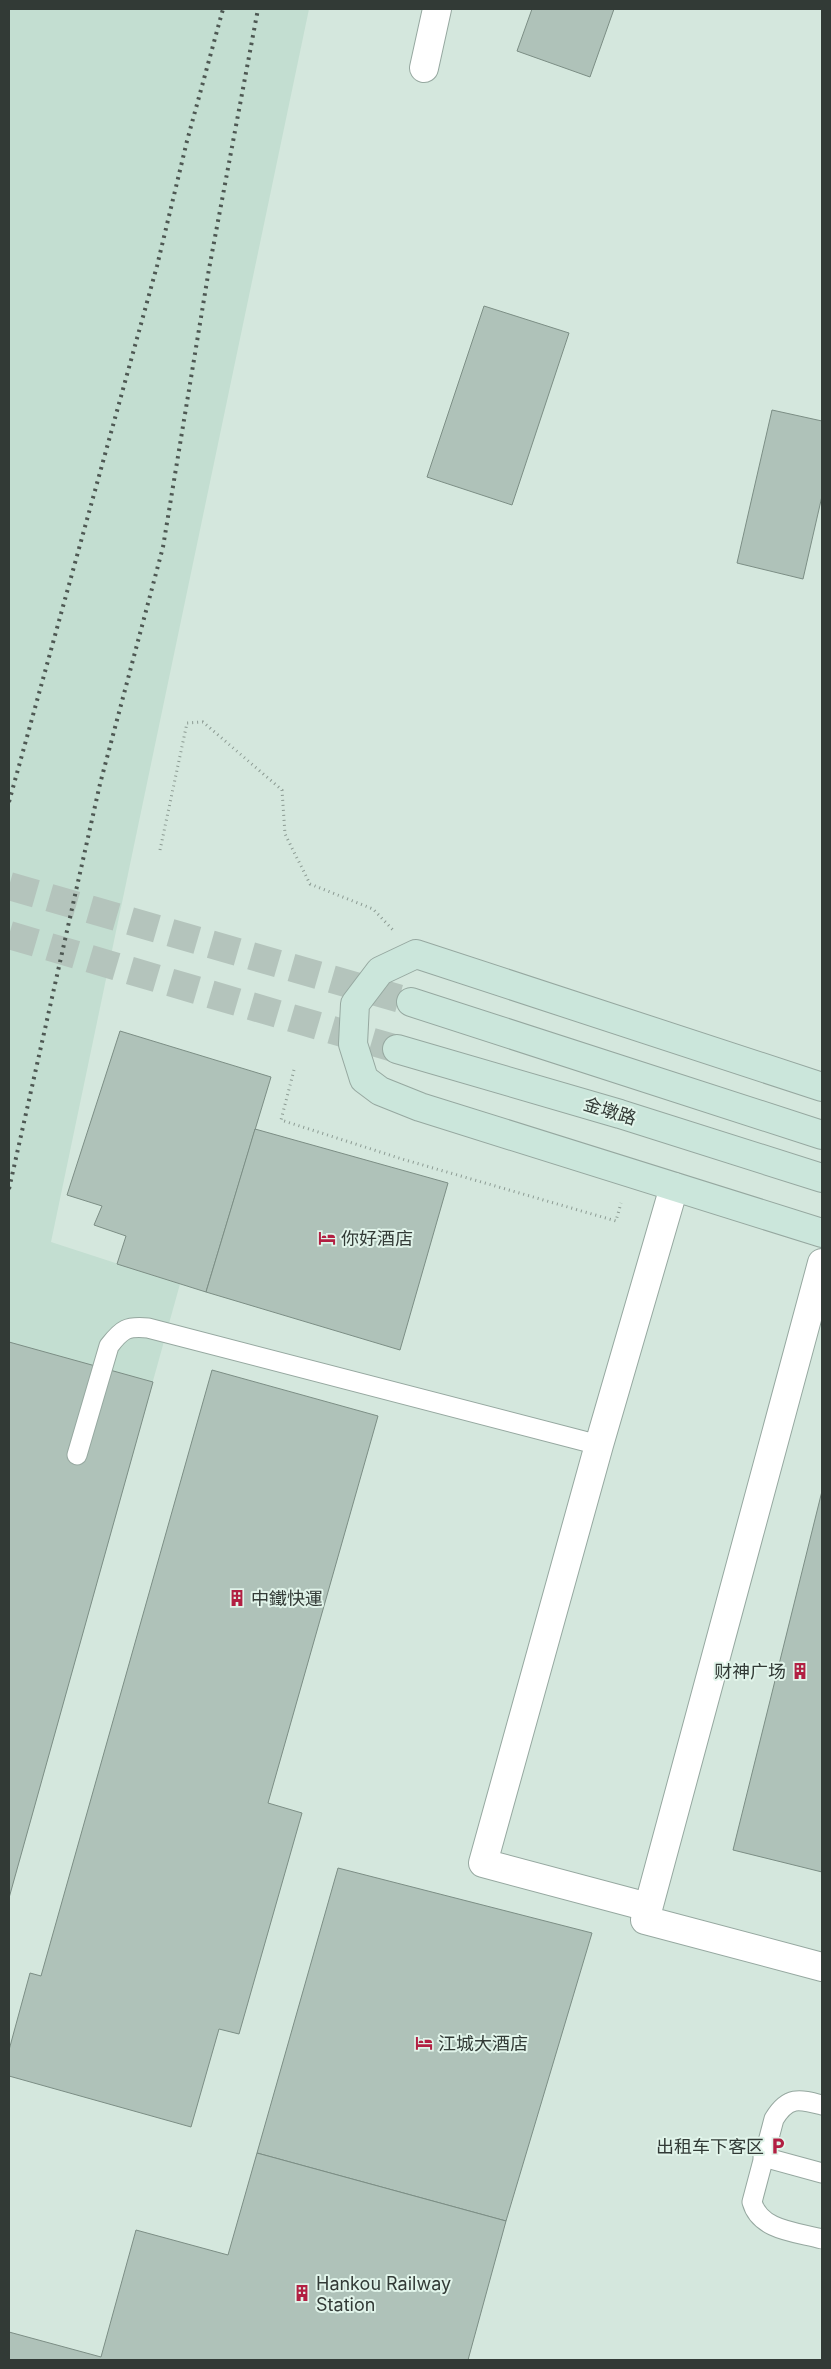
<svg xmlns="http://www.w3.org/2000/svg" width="831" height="2369" viewBox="0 0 831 2369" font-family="Inter,'Noto Sans SC',sans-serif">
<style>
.built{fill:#c3ded1}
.building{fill:#afc2b9;stroke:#7c8e85}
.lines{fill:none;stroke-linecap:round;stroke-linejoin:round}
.secondary-tunnel{stroke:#b4c4bc;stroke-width:28;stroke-dasharray:28 14;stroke-linecap:butt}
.lane-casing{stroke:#96a8a0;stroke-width:21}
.street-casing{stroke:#96a8a0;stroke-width:30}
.secondary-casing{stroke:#96a8a0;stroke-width:30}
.path{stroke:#8c9b93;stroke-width:3;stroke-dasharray:1 4;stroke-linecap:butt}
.lane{stroke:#fff;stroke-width:19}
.street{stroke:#fff;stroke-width:28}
.secondary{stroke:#cbe6db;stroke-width:28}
.rail{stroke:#4e5853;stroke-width:4;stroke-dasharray:2.5 5;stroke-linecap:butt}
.labels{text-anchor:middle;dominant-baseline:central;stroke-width:4;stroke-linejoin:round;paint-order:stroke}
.street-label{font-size:18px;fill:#323a36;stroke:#e1f4ea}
.poi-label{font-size:18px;fill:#323a36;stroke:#e1f4ea;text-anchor:start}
</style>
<rect width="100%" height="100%" fill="#d4e7dd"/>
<polygon class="built" points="9,9 309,9 51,1242 180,1284 9,1897"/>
<g class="building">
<polygon points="532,9 614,9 590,77 517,51"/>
<polygon points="484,306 569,333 512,505 427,477"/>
<polygon points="772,410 822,421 822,496 803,579 737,563"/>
<polygon points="120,1031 271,1077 206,1292 117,1264 126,1236 94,1225 102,1206 67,1195"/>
<polygon points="255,1129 448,1183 400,1350 206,1292"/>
<polygon points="9,1342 153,1382 9,1898"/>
<polygon points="212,1370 378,1416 268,1803 302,1813 239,2034 219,2029 191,2127 9,2076 9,2050 30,1973 41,1976"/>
<polygon points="822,1491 822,1872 733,1850"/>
<polygon points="338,1868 592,1933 506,2221 257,2153"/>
<polygon points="257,2153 506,2221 468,2360 9,2360 9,2332 101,2357 136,2230 228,2255"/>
</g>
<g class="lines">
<g class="secondary-tunnel">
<polyline points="9,886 411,1002"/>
<polyline points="9,935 397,1049"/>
</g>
<g class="lane-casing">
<g id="lane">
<path d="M77,1455L109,1346C122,1329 127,1326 148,1328L599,1445"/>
<path d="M822,2105C799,2099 788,2096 774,2119L752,2202C760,2231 797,2232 822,2239"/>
<polyline points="763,2157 822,2173"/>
</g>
</g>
<g class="street-casing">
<g id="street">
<polyline points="424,68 437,9"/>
<polyline points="822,1263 645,1920 822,1967"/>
<polyline points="648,1907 483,1863 599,1445 674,1187"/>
</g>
</g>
<g class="secondary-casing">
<g id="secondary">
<polyline points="411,1002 822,1135"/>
<polyline points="397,1049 620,1114 822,1178"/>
<polyline points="822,1087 416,954 380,971 355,1004 353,1044 364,1079 380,1091 420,1107 822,1233"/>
</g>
</g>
<g class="path">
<polyline points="160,850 187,723 203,722 282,790 285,834 310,884 373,909 393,930"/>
<polyline points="294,1070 281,1120 402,1159 616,1221 621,1203"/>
</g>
<use href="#lane" class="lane"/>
<use href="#street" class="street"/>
<use href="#secondary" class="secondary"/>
<g class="rail">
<polyline points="9,802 157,266 187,141 223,9"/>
<polyline points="9,1189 100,784 163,547 209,269 258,9"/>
</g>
</g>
<defs>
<g id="hotel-bare" transform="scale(1.35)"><path d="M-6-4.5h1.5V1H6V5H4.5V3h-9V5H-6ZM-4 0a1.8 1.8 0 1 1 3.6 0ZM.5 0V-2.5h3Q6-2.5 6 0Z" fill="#b21f42" stroke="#e1f4ea" stroke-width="2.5" paint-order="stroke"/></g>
<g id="building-bare" transform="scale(1.35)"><path d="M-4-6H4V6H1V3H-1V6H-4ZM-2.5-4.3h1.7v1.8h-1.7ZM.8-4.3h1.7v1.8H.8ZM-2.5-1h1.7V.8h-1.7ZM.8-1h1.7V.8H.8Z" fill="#b21f42" stroke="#e1f4ea" stroke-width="2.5" paint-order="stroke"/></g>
<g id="parking-bare" transform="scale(1.35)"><path d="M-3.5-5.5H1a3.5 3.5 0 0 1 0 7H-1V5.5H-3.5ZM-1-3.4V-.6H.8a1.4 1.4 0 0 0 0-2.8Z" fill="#b21f42" stroke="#e1f4ea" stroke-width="2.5" paint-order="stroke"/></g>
</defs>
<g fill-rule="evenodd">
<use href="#hotel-bare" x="327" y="1238"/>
<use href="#building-bare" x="237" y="1598"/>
<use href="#building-bare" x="800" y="1671"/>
<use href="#hotel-bare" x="424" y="2043"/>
<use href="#parking-bare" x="778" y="2146"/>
<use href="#building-bare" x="302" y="2293"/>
</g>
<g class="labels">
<g class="street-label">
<text transform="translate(610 1111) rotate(17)">金墩路</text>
</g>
<g class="poi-label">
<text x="341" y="1238">你好酒店</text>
<text x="251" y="1598">中鐵快運</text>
<text x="786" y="1671" text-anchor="end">财神广场</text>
<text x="438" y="2043">江城大酒店</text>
<text x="764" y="2146" text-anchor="end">出租车下客区</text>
<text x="316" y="2283">Hankou Railway<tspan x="316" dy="21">Station</tspan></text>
</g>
</g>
<rect width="831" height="2369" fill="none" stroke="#323a36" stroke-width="20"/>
</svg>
